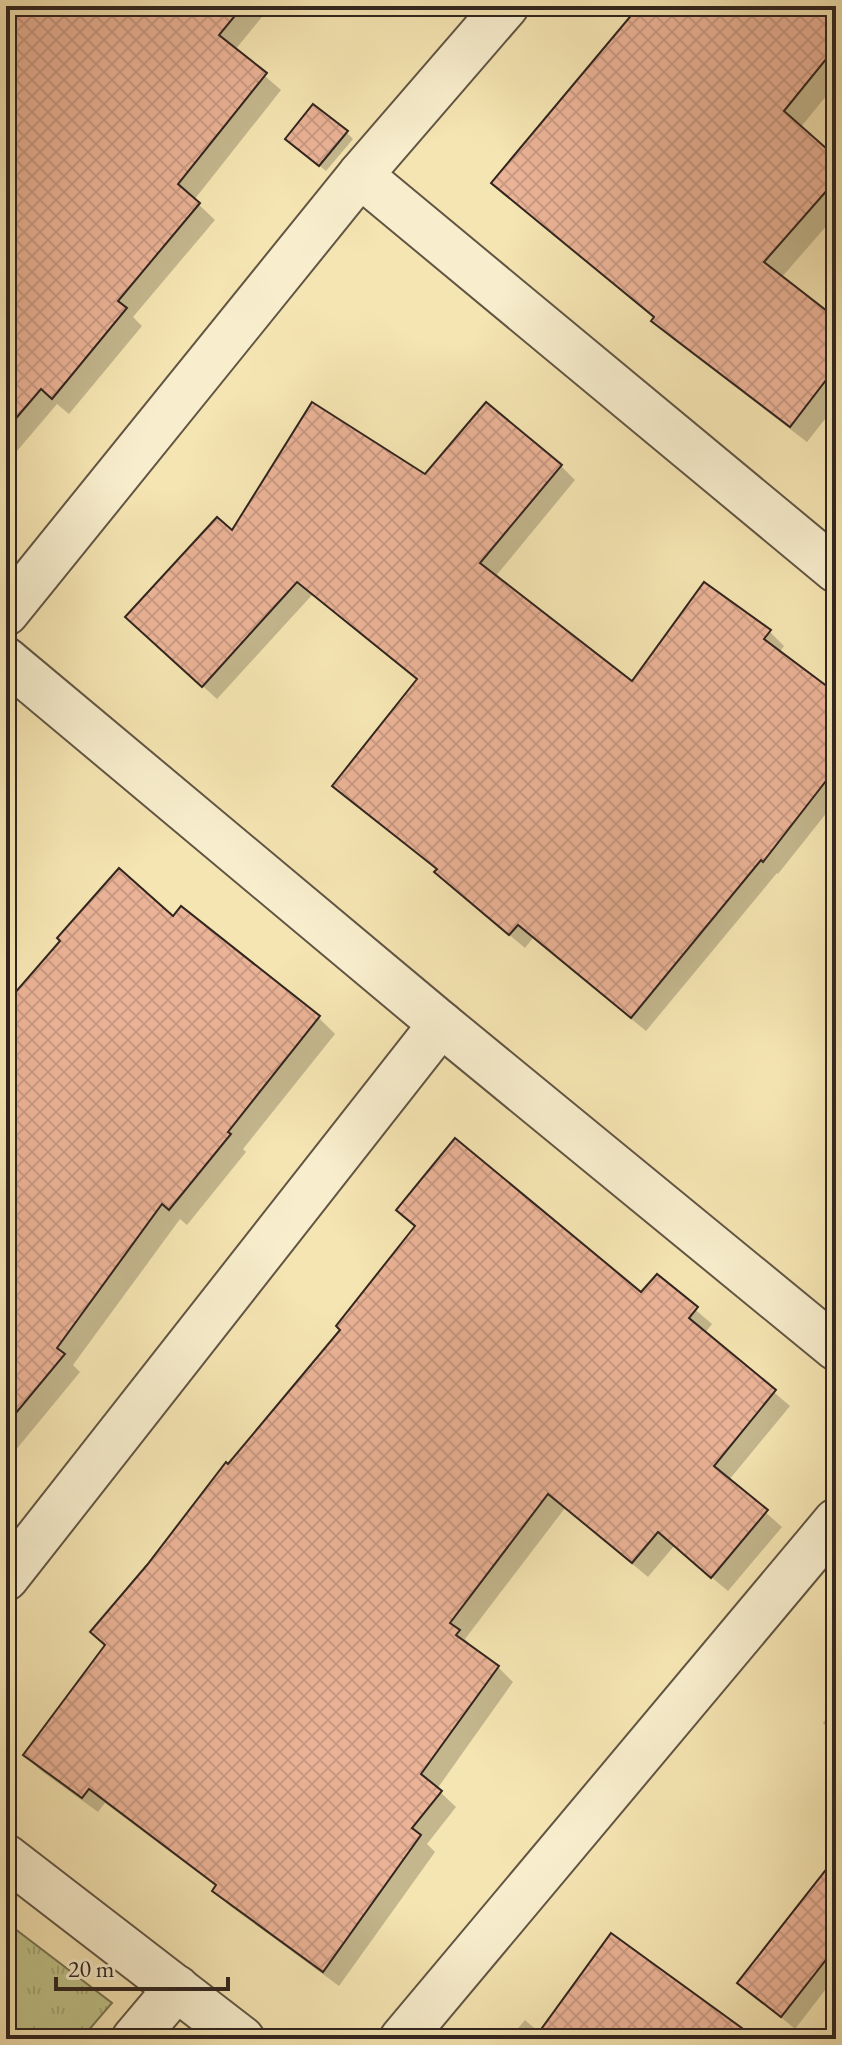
<svg xmlns="http://www.w3.org/2000/svg" width="842" height="2045" viewBox="0 0 842 2045" font-family="'EB Garamond',serif">
<style>
.grass{fill:url(#grass-tufts);stroke:#787454;stroke-width:2}
.shadow{fill:#0003}
.building{fill:url(#building-cross-hatch);stroke:#31251f;stroke-width:2}
.lines{fill:none;stroke-linecap:round;stroke-linejoin:round}
.minor-casing{stroke:#625544;stroke-width:48}
.minor{stroke:#f8eecd;stroke-width:44}
</style>
<defs>
<pattern id="grass-tufts" width="24" height="20" patternUnits="userSpaceOnUse" patternTransform="scale(2)"><rect width="24" height="20" fill="#c0c389"/><path d="M3 7l-1-3M5 7V3M7 7l1-3M15 17l-1-3M17 17v-4M19 17l1-3" fill="none" stroke="#a5a776"/></pattern>
<pattern id="building-cross-hatch" width="8" height="8" patternUnits="userSpaceOnUse" patternTransform="scale(2)"><rect width="8" height="8" fill="#ebb397"/><path d="M0 0l8 8M0 8l8-8" fill="none" stroke="#ca9a82"/></pattern>
</defs>
<rect width="100%" height="100%" fill="#f5e5b2"/>
<filter id="stains"><feTurbulence type="fractalNoise" baseFrequency=".0025" numOctaves="4"/><feColorMatrix values="0 0 0 0 .2 0 0 0 0 .09 0 0 0 0 .02 0 0 0 .5 -.17"/></filter>
<radialGradient id="worn" r=".72"><stop offset=".6" stop-color="#630" stop-opacity="0"/><stop offset="1" stop-color="#630" stop-opacity=".3"/></radialGradient>
<polygon class="grass" points="6,1922 112,2003 81,2039 6,2039"/>
<g class="shadow">
<polygon points="20,6 271,6 235,50 281,90 194,200 215,220 133,317 142,326 69,414 57,404 6,464 6,23"/>
<polygon points="641,6 836,6 836,84 800,128 836,160 836,215 781,278 836,321 836,405 807,442 670,337 655,319 494,183"/>
<polygon points="346,132 353,139 326,171 294,145"/>
<polygon points="561,466 575,480 495,577 632,684 704,584 770,632 784,646 779,653 836,696 836,801 778,874 777,873 646,1031 533,938 525,948 451,886 438,871 335,786 419,681 312,595 217,699 142,631 232,533 426,477"/>
<polygon points="181,909 319,1018 335,1034 243,1149 246,1152 187,1225 180,1219 73,1365 80,1372 10,1457 6,1453 6,1005 174,918"/>
<polygon points="398,1210 642,1295 657,1277 712,1324 705,1333 790,1406 729,1480 782,1527 728,1591 674,1546 648,1577 565,1508 465,1639 473,1647 472,1649 498,1667 513,1682 437,1789 456,1807 427,1844 435,1852 339,1986 230,1906 214,1891 217,1887 105,1803 98,1812 40,1770 25,1755 107,1646 228,1466 343,1330 416,1227"/>
<polygon points="836,1664 836,1680 829,1673"/>
<polygon points="836,1706 836,1736 823,1723"/>
<polygon points="836,1861 836,1976 795,2029 740,1983"/>
<polygon points="525,2020 541,2034 751,2039 509,2039"/>
</g>
<g class="building">
<polygon points="6,6 243,6 219,35 267,73 178,184 200,203 118,301 127,308 52,399 41,389 6,430"/>
<polygon points="639,6 836,6 836,47 784,111 836,157 836,180 764,262 836,318 836,367 790,427 651,321 654,317 491,183"/>
<polygon points="313,104 348,131 319,166 285,139"/>
<polygon points="312,402 425,474 486,402 562,465 480,563 632,681 704,582 771,630 764,639 836,693 836,768 763,862 761,860 631,1018 518,925 509,935 434,872 437,869 332,786 417,679 297,582 202,687 125,617 217,517 232,530"/>
<polygon points="119,868 173,916 181,906 320,1016 228,1132 231,1134 169,1210 162,1204 57,1348 65,1354 6,1425 6,1003 60,941 57,938"/>
<polygon points="455,1138 641,1292 657,1274 698,1307 689,1318 776,1390 714,1466 768,1510 711,1578 658,1532 632,1563 548,1494 450,1623 460,1630 456,1635 499,1666 421,1774 442,1791 412,1828 421,1835 323,1972 212,1891 216,1885 89,1789 82,1798 23,1755 105,1645 90,1632 147,1565 226,1462 228,1464 340,1330 336,1326 415,1226 396,1210"/>
<polygon points="836,1857 836,1947 781,2017 737,1983"/>
<polygon points="611,1933 757,2039 534,2039"/>
</g>
<g class="lines">
<g class="minor-casing">
<g id="minor">
<polyline points="360,175 836,570"/>
<polyline points="6,613 360,175 506,6"/>
<polyline points="6,660 441,1024 836,1348"/>
<polyline points="6,1578 441,1024"/>
<polyline points="6,1857 242,2039"/>
<polyline points="134,2039 177,1988"/>
<polyline points="402,2039 836,1521"/>
</g>
</g>
<use href="#minor" class="minor"/>
</g>
<rect width="842" height="2045" fill="none" stroke="#f5e5b2" stroke-width="32"/>
<rect x="8" y="8" width="826" height="2029" fill="none" stroke="#31251f" stroke-width="4"/>
<rect x="16" y="16" width="810" height="2013" fill="none" stroke="#31251f" stroke-width="2"/>
<path d="M56 1977v12h172v-12" fill="none" stroke="#31251f" stroke-width="4"/>
<text x="68" y="1977" font-size="24" fill="#31251f" stroke="#f8eecd" stroke-width="6" paint-order="stroke">20 m</text>
<rect width="100%" height="100%" filter="url(#stains)"/>
<rect width="100%" height="100%" fill="url(#worn)"/>
</svg>
